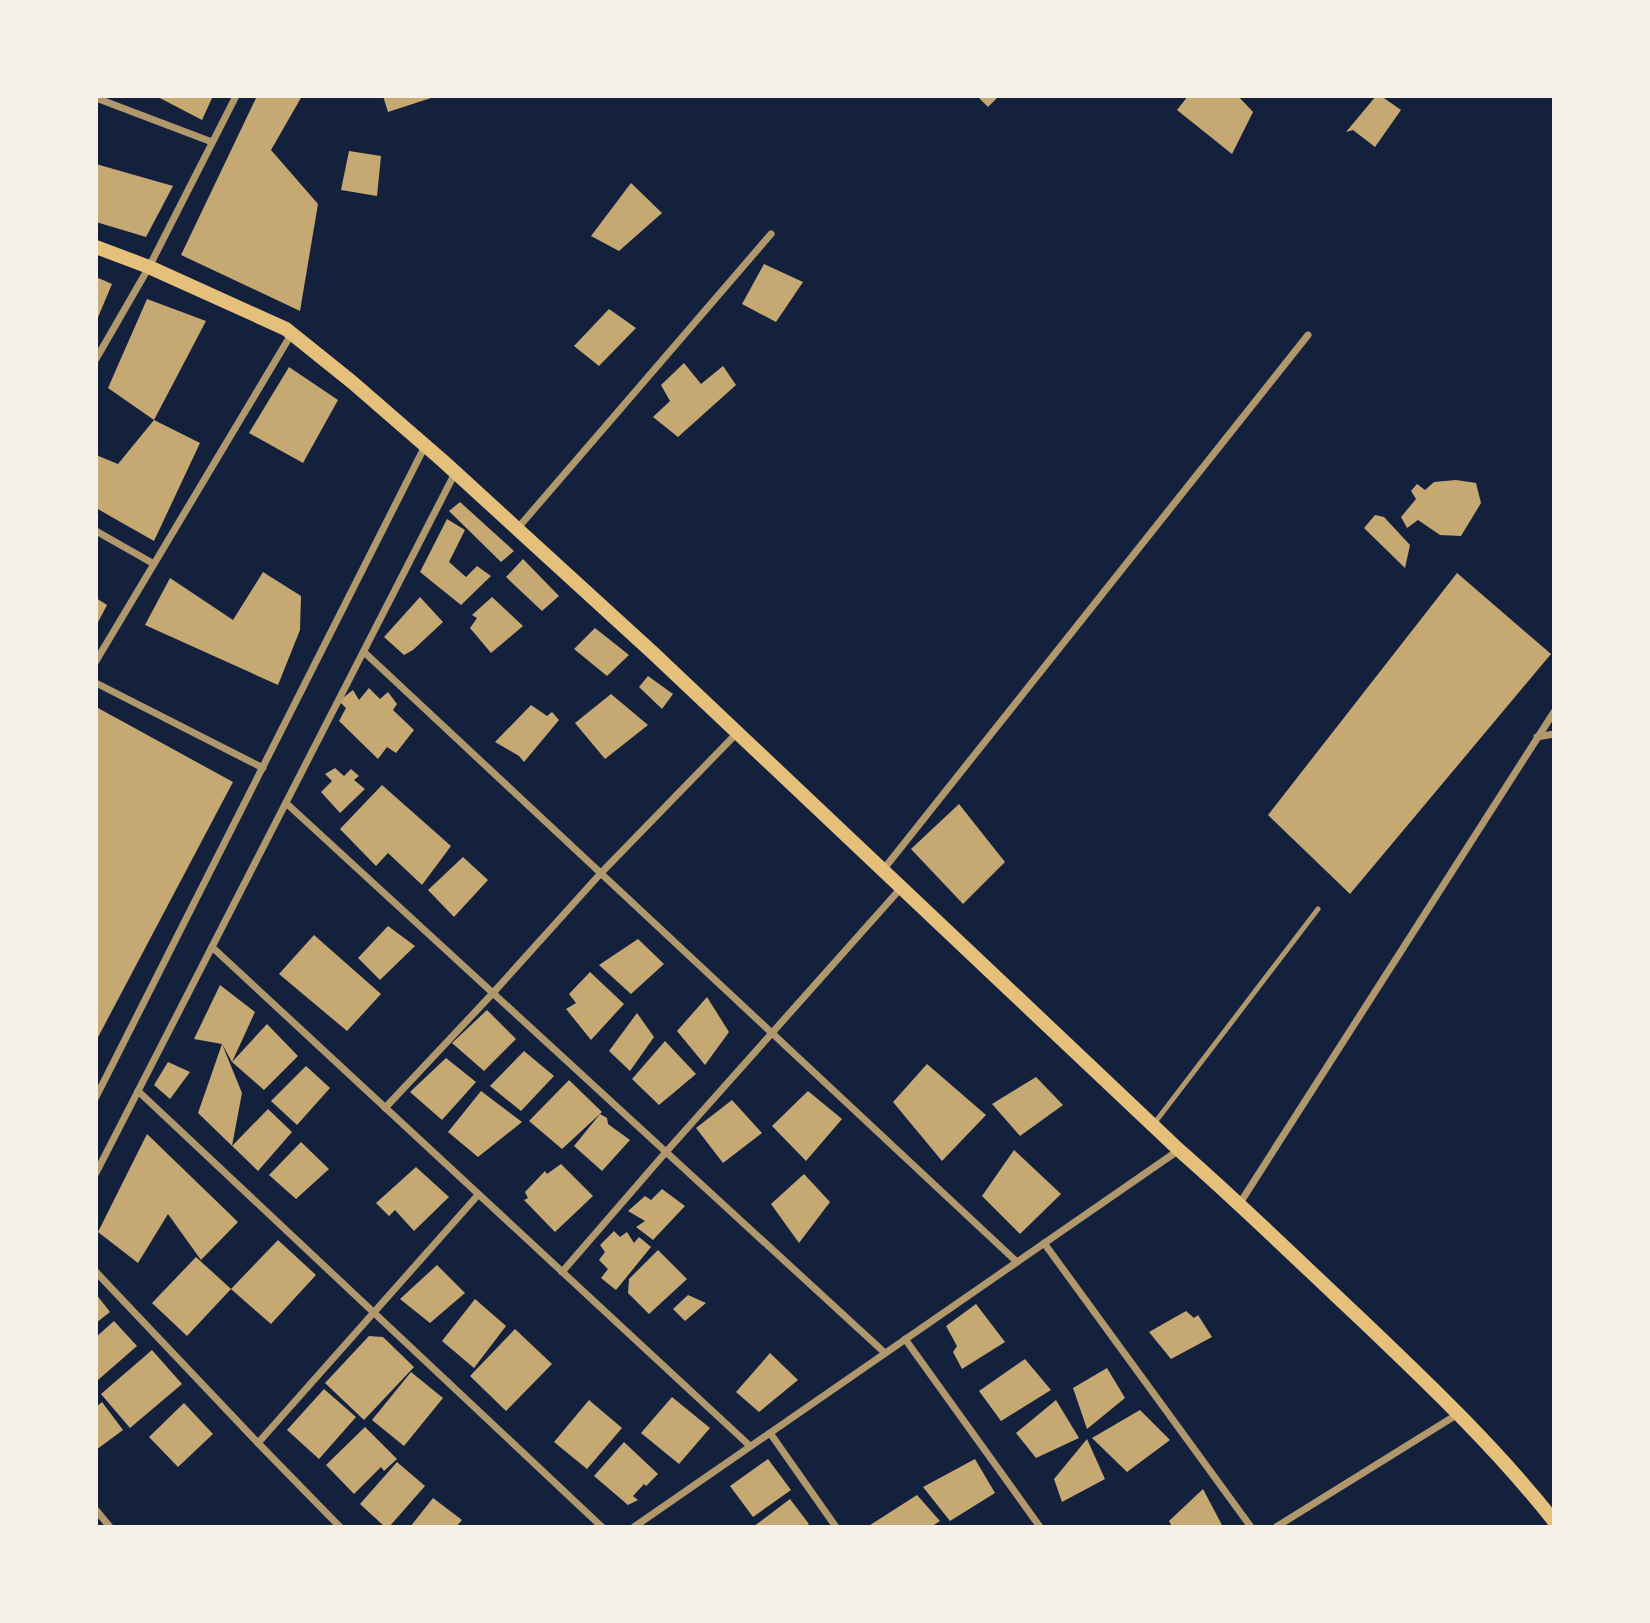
<svg xmlns="http://www.w3.org/2000/svg" width="1650" height="1623" viewBox="0 0 1650 1623" font-family="Signika,sans-serif">
<style>
.building{fill:#c6a872}
.lines{fill:none;stroke-linecap:round;stroke-linejoin:round}
.service{stroke:#b1986c;stroke-width:5}
.minor{stroke:#b1986c;stroke-width:7}
.secondary{stroke:#e5c07b;stroke-width:14}
</style>
<rect width="100%" height="100%" fill="#14213d"/>
<g class="building">
<polygon points="156,96 213,96 202,120"/>
<polygon points="257,96 302,96 271,150 318,204 300,311 181,255"/>
<polygon points="383,96 430,96 431,98 388,112"/>
<polygon points="977,96 999,96 988,107"/>
<polygon points="1188,96 1238,96 1253,112 1232,154 1177,110"/>
<polygon points="1376,96 1381,96 1401,110 1375,147 1353,130 1346,132"/>
<polygon points="349,151 381,156 377,196 341,190"/>
<polygon points="96,164 173,186 146,237 96,222"/>
<polygon points="631,183 662,213 619,251 591,236"/>
<polygon points="764,264 803,282 776,322 742,304"/>
<polygon points="96,277 112,284 96,322"/>
<polygon points="147,299 206,321 154,420 108,388"/>
<polygon points="609,309 636,328 599,366 574,346"/>
<polygon points="684,363 701,384 723,366 736,385 678,437 653,417 670,401 661,385"/>
<polygon points="289,367 338,400 303,463 249,433"/>
<polygon points="154,420 200,443 154,541 96,508 96,455 118,464"/>
<polygon points="1456,480 1476,483 1481,503 1461,536 1440,535 1418,520 1407,528 1401,517 1416,499 1411,491 1417,484 1425,490 1434,482"/>
<polygon points="460,502 514,551 501,562 449,511"/>
<polygon points="1375,515 1384,517 1410,545 1405,568 1364,528"/>
<polygon points="447,519 465,530 449,562 466,577 477,566 491,576 461,605 420,572"/>
<polygon points="523,559 559,596 542,611 506,577"/>
<polygon points="263,572 301,596 300,630 278,685 145,625 170,578 233,620"/>
<polygon points="1457,573 1551,654 1350,894 1268,815"/>
<polygon points="420,597 443,622 413,650 404,655 384,637"/>
<polygon points="492,597 523,626 491,653 470,628 477,618 472,615"/>
<polygon points="96,598 107,605 96,626"/>
<polygon points="595,628 629,655 607,676 574,649"/>
<polygon points="648,676 673,694 662,709 639,687"/>
<polygon points="369,688 380,699 388,692 397,704 393,710 414,730 396,753 387,747 378,759 339,721 346,708 339,701 353,690 359,700"/>
<polygon points="611,694 648,725 605,759 575,723"/>
<polygon points="531,705 547,716 552,712 559,720 524,762 519,756 495,742"/>
<polygon points="98,708 233,782 96,1041 96,714"/>
<polygon points="335,768 344,776 351,769 359,776 354,780 365,789 340,813 321,792 332,781 325,774"/>
<polygon points="382,785 451,846 422,885 388,853 376,866 340,829"/>
<polygon points="959,804 1005,862 963,904 911,849"/>
<polygon points="463,857 488,880 454,917 428,890"/>
<polygon points="388,926 415,946 380,980 358,958"/>
<polygon points="314,935 381,994 347,1031 279,974"/>
<polygon points="638,939 664,964 631,994 599,965"/>
<polygon points="590,972 624,1004 591,1040 566,1009 576,1003 569,994"/>
<polygon points="220,985 255,1012 232,1062 267,1024 298,1056 264,1090 232,1062 222,1044 242,1093 232,1146 268,1109 292,1132 258,1171 198,1113 222,1044 194,1039"/>
<polygon points="707,997 729,1032 705,1065 677,1031"/>
<polygon points="487,1010 516,1039 484,1071 452,1043"/>
<polygon points="637,1013 654,1037 630,1071 609,1051"/>
<polygon points="665,1041 696,1074 659,1105 632,1079"/>
<polygon points="524,1051 554,1076 521,1111 490,1086"/>
<polygon points="446,1058 476,1082 442,1120 410,1092"/>
<polygon points="168,1062 190,1072 170,1099 154,1085"/>
<polygon points="927,1064 986,1115 942,1161 893,1102"/>
<polygon points="306,1066 330,1088 297,1125 271,1101"/>
<polygon points="1036,1077 1063,1105 1020,1136 992,1104"/>
<polygon points="569,1080 602,1112 562,1149 529,1121"/>
<polygon points="481,1091 522,1122 478,1157 448,1132"/>
<polygon points="808,1091 842,1119 806,1161 772,1126"/>
<polygon points="732,1100 762,1133 723,1163 696,1128"/>
<polygon points="600,1114 607,1118 608,1124 630,1140 602,1171 574,1146"/>
<polygon points="147,1134 238,1222 201,1260 168,1214 138,1263 98,1232"/>
<polygon points="301,1142 329,1169 296,1199 269,1175"/>
<polygon points="1014,1150 1061,1194 1020,1234 982,1196"/>
<polygon points="561,1164 593,1196 555,1232 524,1200 528,1198 525,1192 545,1171 547,1174"/>
<polygon points="416,1167 449,1197 414,1231 395,1210 389,1216 376,1203"/>
<polygon points="804,1174 830,1202 799,1243 771,1204"/>
<polygon points="662,1189 685,1206 653,1240 636,1227 645,1221 628,1211 645,1196 651,1200"/>
<polygon points="614,1231 620,1237 627,1232 634,1243 639,1237 651,1247 616,1290 601,1278 608,1269 599,1260 605,1252 600,1245"/>
<polygon points="278,1240 316,1275 271,1324 231,1289"/>
<polygon points="658,1250 687,1279 649,1314 628,1293 629,1279"/>
<polygon points="196,1257 231,1289 187,1336 152,1303"/>
<polygon points="437,1265 465,1293 430,1323 400,1299"/>
<polygon points="96,1294 110,1312 96,1323"/>
<polygon points="688,1295 706,1303 685,1321 673,1309"/>
<polygon points="475,1299 506,1326 474,1368 442,1341"/>
<polygon points="976,1304 1005,1342 962,1369 953,1352 957,1346 946,1326"/>
<polygon points="1186,1311 1194,1318 1198,1315 1212,1337 1171,1359 1149,1332"/>
<polygon points="114,1321 137,1346 98,1380 96,1378 96,1337"/>
<polygon points="515,1329 552,1364 506,1411 470,1376"/>
<polygon points="369,1336 383,1337 414,1367 364,1420 325,1383"/>
<polygon points="152,1350 182,1384 130,1428 101,1394"/>
<polygon points="770,1353 798,1380 759,1412 736,1392"/>
<polygon points="1025,1359 1051,1390 1001,1421 979,1391"/>
<polygon points="1107,1368 1125,1398 1087,1429 1073,1388"/>
<polygon points="411,1372 443,1398 404,1446 372,1420"/>
<polygon points="324,1389 356,1417 319,1459 287,1430"/>
<polygon points="672,1397 710,1428 679,1464 641,1433"/>
<polygon points="589,1400 622,1428 587,1469 554,1442"/>
<polygon points="1056,1400 1079,1438 1036,1458 1016,1433"/>
<polygon points="102,1402 123,1430 96,1450 96,1407"/>
<polygon points="184,1403 213,1434 178,1467 149,1437"/>
<polygon points="1140,1410 1170,1440 1127,1472 1092,1438"/>
<polygon points="365,1427 397,1459 384,1471 381,1467 354,1494 326,1465"/>
<polygon points="1087,1439 1105,1479 1062,1502 1054,1479"/>
<polygon points="624,1442 658,1474 646,1486 644,1484 633,1496 638,1500 628,1505 594,1476"/>
<polygon points="768,1459 791,1490 753,1517 730,1486"/>
<polygon points="975,1459 995,1493 950,1521 923,1487"/>
<polygon points="397,1462 425,1486 389,1527 385,1527 360,1504"/>
<polygon points="1203,1489 1223,1527 1172,1527 1169,1521"/>
<polygon points="917,1495 940,1521 931,1527 867,1527"/>
<polygon points="433,1498 462,1520 456,1527 410,1527"/>
<polygon points="790,1499 809,1524 805,1527 753,1527"/>
</g>
<g class="lines">
<polyline class="service" points="1153,1125 1318,909"/>
<g class="minor">
<polyline points="96,98 212,142"/>
<polyline points="96,359 149,267 236,96"/>
<polyline points="517,529 771,234"/>
<polyline points="96,531 154,564"/>
<polyline points="364,652 1017,1262"/>
<polyline points="96,661 292,333"/>
<polyline points="96,683 263,768"/>
<polyline points="1537,737 1554,734"/>
<polyline points="286,803 885,1353"/>
<polyline points="883,870 1308,335"/>
<polyline points="212,947 750,1446"/>
<polyline points="138,1091 602,1527"/>
<polyline points="96,1097 425,446"/>
<polyline points="385,1108 493,993 601,873 737,733"/>
<polyline points="96,1173 455,473"/>
<polyline points="1240,1203 1554,712"/>
<polyline points="1044,1243 1251,1527"/>
<polyline points="96,1272 258,1443 340,1527"/>
<polyline points="562,1272 666,1152 901,888"/>
<polyline points="905,1339 1040,1527"/>
<polyline points="770,1433 836,1527"/>
<polyline points="258,1443 478,1195"/>
<polyline points="96,1510 110,1527"/>
<polyline points="634,1527 1179,1150"/>
<polyline points="1276,1527 1458,1414"/>
</g>
<path class="secondary" d="M96,247L149,267L286,329L352,382L443,461L652,652L1179,1150C1243,1206 1304,1266 1366,1324C1432,1387 1497,1449 1554,1521"/>
</g>
<rect width="1650" height="1623" fill="none" stroke="#f6f1e7" stroke-width="196"/>
</svg>
